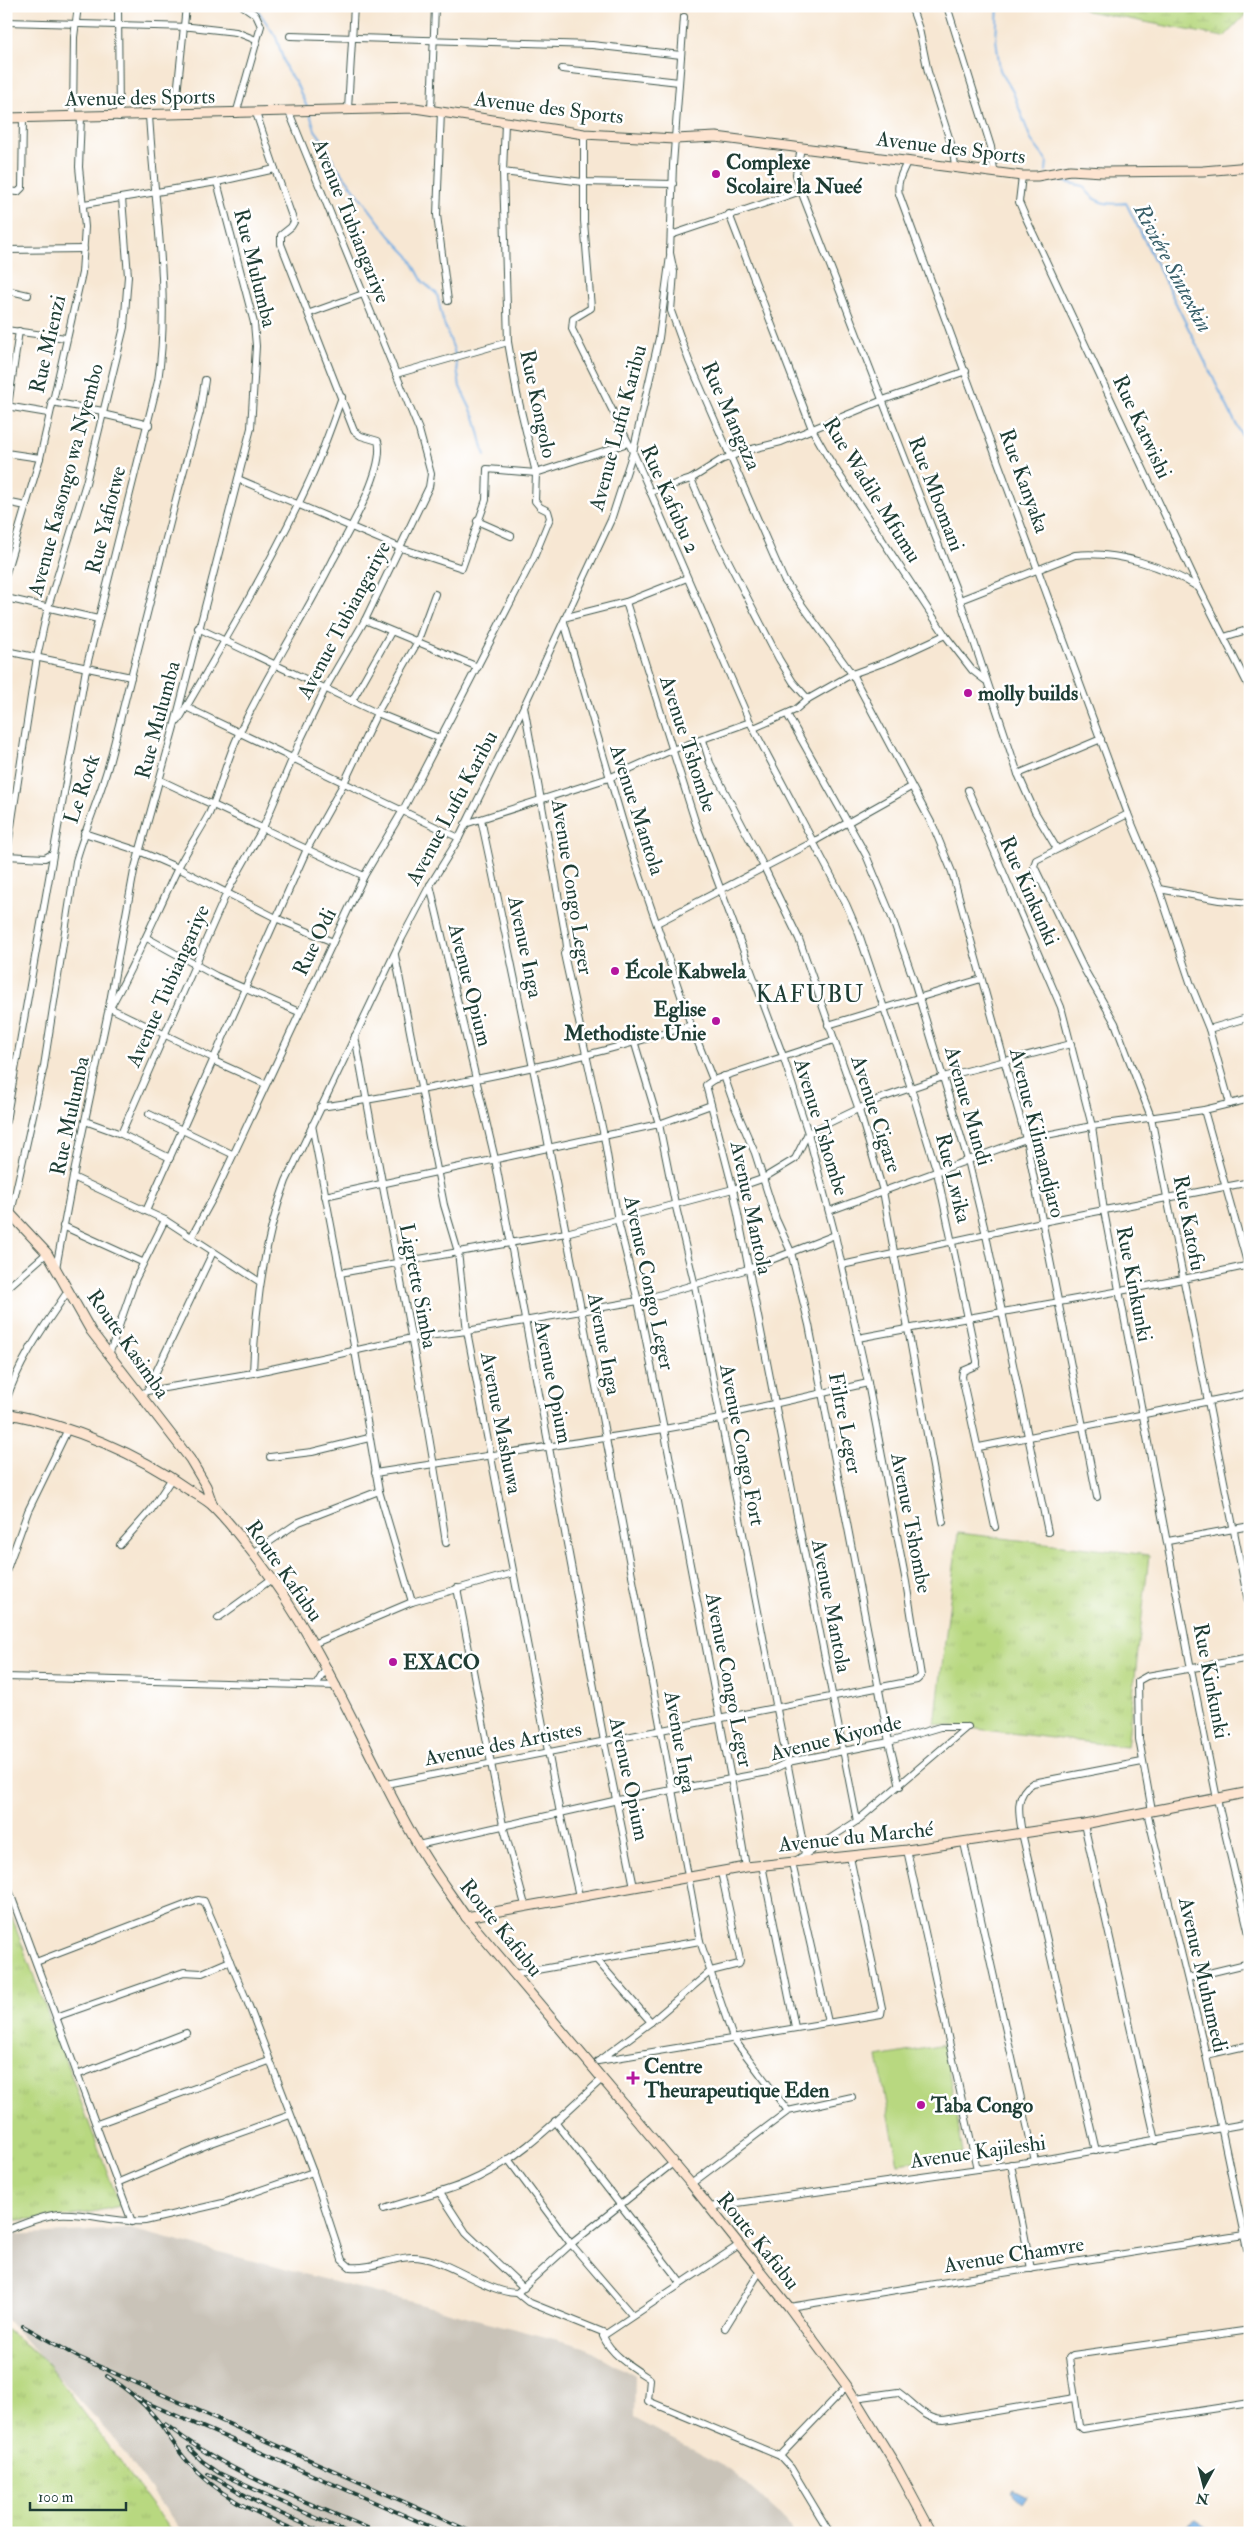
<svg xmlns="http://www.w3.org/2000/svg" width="1256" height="2539" viewBox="0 0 1256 2539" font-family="'IM FELL Double Pica',serif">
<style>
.industrial{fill:#c9c3b8}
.grass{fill:url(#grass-tufts);stroke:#6c8a5a}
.wetland{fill:url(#wetland-marsh);stroke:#6c8a5a}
.pitch{fill:#b8d880;stroke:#6c8a5a}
.water{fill:url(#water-ripples);stroke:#49758c}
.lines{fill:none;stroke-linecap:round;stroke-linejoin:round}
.stream{stroke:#73ade3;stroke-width:2}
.street-casing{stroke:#3f564c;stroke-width:8}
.secondary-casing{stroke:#3f564c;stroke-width:11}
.street{stroke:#fff;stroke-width:6}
.secondary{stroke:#fde4d0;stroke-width:9}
.rail-casing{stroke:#1f3d34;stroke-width:4}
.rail{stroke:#fff;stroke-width:2;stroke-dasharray:5.5;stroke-linecap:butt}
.poi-dot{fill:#b5179e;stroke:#fff;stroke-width:2}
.labels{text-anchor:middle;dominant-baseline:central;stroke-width:5;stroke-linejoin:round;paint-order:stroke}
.street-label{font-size:21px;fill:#1f3d34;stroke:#fff}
.poi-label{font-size:21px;font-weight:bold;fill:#1f3d34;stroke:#fff;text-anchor:start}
.water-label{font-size:22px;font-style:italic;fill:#385f69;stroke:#fff}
.quarter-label{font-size:24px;letter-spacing:1px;fill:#1f3d34;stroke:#fff}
</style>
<defs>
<pattern id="grass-tufts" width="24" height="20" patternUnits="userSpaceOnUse" patternTransform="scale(1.25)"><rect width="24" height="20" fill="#b8d880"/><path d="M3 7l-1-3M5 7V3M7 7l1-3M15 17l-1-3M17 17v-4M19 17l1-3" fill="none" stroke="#9eba6f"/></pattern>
<pattern id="wetland-marsh" width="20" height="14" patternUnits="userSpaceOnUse" patternTransform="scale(1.25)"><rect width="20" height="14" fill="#b8d880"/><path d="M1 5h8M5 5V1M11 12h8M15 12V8" fill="none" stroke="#9eba6f"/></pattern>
<pattern id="water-ripples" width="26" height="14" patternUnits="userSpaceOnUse" patternTransform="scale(1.25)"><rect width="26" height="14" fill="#73ade3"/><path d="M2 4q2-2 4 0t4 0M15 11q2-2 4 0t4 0" fill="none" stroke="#5e8eb9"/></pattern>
</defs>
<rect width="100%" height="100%" fill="#fff"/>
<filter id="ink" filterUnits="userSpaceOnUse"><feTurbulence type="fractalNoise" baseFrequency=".02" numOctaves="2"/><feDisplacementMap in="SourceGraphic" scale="10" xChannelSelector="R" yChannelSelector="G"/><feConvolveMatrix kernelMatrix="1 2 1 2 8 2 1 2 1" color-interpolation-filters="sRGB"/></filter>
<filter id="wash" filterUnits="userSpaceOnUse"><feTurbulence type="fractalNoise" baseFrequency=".0096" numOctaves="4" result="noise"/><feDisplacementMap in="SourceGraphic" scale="20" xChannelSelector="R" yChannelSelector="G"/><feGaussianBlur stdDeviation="1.12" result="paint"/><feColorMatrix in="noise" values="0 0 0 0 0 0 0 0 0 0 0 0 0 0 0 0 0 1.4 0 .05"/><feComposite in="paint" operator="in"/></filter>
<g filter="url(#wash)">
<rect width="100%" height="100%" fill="#f7e7d3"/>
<polygon class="industrial" points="130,2229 585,2347 635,2376 634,2418 732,2471 786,2521 793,2533 183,2533 111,2435 6,2319 6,2235"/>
<g class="grass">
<polygon points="958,1533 1149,1555 1127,1747 935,1724"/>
<polygon points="6,1902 120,2206 73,2216 6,2221"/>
<polygon points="6,2329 47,2363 173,2533 6,2533"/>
</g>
<polygon class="wetland" points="1077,6 1250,6 1250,10 1224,37 1087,11"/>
<polygon class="pitch" points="944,2045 963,2153 898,2164 878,2057"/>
<g class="water">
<polygon points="1013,2489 1027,2496 1022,2503 1013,2495 1014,2493 1011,2492"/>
<polygon points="1196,2520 1216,2533 1176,2533"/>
</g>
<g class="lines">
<g class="stream">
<polyline points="255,6 276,37 287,71 296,83 307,107"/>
<polyline points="998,6 996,39 1000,70 1013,92 1031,140 1047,161 1046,171"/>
<polyline points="310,114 315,130 326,145 335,164 390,236 409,256 423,282 437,294 443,321 454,350 460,387 476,420 485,456"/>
<path d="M1048,178L1083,186C1095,204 1105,205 1126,203L1250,452"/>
</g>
</g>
</g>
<g filter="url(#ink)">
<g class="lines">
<g class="street-casing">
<g id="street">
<polyline points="118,6 119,117"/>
<polyline points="911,6 919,29 928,72 953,150 955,166"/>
<polyline points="947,6 991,147 994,170"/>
<polyline points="684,17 673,165 670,253 674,272 671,311 689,361 784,580 852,674 934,828 952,872 1026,1139 1097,1497"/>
<polyline points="6,22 191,27 236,32 256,40"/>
<polyline points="290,36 592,45 681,55"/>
<polyline points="562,69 679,82"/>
<polyline points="348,109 354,6"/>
<polyline points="431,110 435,6"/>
<polyline points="441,111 437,215 448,301"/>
<polyline points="236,114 261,26 256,15 243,6"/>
<polyline points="175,115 186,6"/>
<polyline points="73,117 74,37 78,6"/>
<polyline points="584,134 584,221 591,308 573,319 572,329 633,452 750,722 846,904 859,934 911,1088 937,1172 977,1361 977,1365 963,1371 962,1377 995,1527"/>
<polyline points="801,148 796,174 801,191 960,600 1018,774 1035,812 1057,849"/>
<path d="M908,160C903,171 896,182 899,194L1128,814L1159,889L1191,985L1209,1029L1230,1104"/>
<polyline points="503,172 583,182 673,184"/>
<polyline points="1022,176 1019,202 1025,216 1199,588 1250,689"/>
<polyline points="6,191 18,192 22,188 23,118"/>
<polyline points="84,204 217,182 275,169 256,113"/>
<polyline points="729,214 812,429 829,459 945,635 972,670 985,680"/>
<polyline points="671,235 801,191"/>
<polyline points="6,250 84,249"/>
<polyline points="6,290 28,295"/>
<polyline points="310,313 363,294"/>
<polyline points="6,330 66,338"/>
<polyline points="396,374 508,342"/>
<polyline points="51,402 103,411"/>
<polyline points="6,406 48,413"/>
<polyline points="8,406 19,331"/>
<polyline points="102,414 149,425"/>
<polyline points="6,453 40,458"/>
<polyline points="238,479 401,548 462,568 486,500 487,469 536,473 628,443"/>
<polyline points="691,479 718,541 779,659 793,682 808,699"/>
<polyline points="650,492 691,479 721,460 748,450 781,442 883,400 966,371"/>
<polyline points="6,502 26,506"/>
<polyline points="477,521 511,536"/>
<polyline points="6,573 40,458 82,273 85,227 79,167 81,117"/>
<polyline points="6,598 98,619"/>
<path d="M960,600L1075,555C1117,551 1165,566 1199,588"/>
<polyline points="567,617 626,602 687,578"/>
<polyline points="365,620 478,667"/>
<polyline points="564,622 629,843 691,1025 713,1080 706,1085 733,1189 857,1821"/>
<polyline points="198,628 377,713 439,738"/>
<polyline points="1224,637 1250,629"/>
<polyline points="6,651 131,677"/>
<polyline points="352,701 391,632"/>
<polyline points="524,706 566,939 567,947 564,954 604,1136 618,1221 638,1301 664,1429 731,1778 746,1867"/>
<polyline points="186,707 459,838"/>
<polyline points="787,714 866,855 891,915 914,981 968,1160 986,1235 1048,1532"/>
<path d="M178,721C223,644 269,567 307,486C321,457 331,427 342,397"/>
<polyline points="754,728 795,710 808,699 852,674 891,660 945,635"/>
<polyline points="703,740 710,763 764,867 799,939 859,1110 883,1191 943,1522"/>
<polyline points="1018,774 1101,739"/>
<polyline points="160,780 364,876"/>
<polyline points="968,790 1061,1007 1092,1126 1104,1211 1191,1669 1217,1799 1250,1938"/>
<polyline points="1128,814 1036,860 1034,866 1084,969 1115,1023 1151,1117 1250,1611"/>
<path d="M481,819C561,1192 631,1566 700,1941L733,2038L788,2111"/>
<polyline points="465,824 609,778 672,750 750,722"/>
<polyline points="84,833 139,851 178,868 278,919 333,942"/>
<polyline points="6,856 45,858 52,854"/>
<polyline points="6,859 37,657 48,607 86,483 124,327 128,276 122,198"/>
<polyline points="430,885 495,1159 604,1741 634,1887"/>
<polyline points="1159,889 1219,900 1250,903"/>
<polyline points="657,923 813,842 911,787"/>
<polyline points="147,938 216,976 299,1012"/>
<polyline points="395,955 444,1205 458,1252 467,1331 491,1457 560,1813 579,1896"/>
<path d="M111,1006C136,962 155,916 177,870C186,851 199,833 209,814C220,790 226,761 238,736C266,675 303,620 333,560C347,534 386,469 378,441L361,436L354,431L281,244V235L291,227L294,222L275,169"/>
<polyline points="110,1008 215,1059"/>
<polyline points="828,1025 981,979"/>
<polyline points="1209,1029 1250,1017"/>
<path d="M355,1036C385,1205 421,1373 446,1543"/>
<polyline points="635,1044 659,1124 675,1203 695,1286 805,1854"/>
<polyline points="214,1061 265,1084"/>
<polyline points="724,1076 735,1107 755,1153 776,1219 791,1252 809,1325 889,1742 900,1786"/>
<polyline points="713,1080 834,1040"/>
<path d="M320,1107C374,1100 427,1089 481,1078C552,1064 622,1048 691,1025"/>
<polyline points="1204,1110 1248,1266"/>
<polyline points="149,1114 232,1154"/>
<path d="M6,1121L86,669L158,381C171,294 154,203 149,115"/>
<polyline points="85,1121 121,1134 170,1158"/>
<polyline points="312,1125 355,1351 379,1491 412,1602"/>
<polyline points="121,1134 227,892 263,828 299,743 326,687 365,620 429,487 431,474 419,430 289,112"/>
<polyline points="73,1177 165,1220 260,1282"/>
<polyline points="325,1196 659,1124 711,1105"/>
<polyline points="146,1211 307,849 345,781 377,713 417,643 435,594"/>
<polyline points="829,1211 1026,1139 1092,1126 1204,1110 1250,1099"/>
<path d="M11,1213L44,1066L76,861C86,826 102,792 111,756L177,495L200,412L205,380"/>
<polyline points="63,1226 142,1262"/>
<polyline points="192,1236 214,1196 364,876 403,810 534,557 550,518 548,511 540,507 535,501 536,473 517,394 508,342 503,172 505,123"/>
<polyline points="842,1265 1042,1222 1250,1182"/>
<polyline points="56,1268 73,1177 108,1012 134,871 174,727 251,428 256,346 254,323 217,182"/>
<polyline points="340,1273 566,1233 733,1189 762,1179 795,1159 808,1133 879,1099 943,1077 1071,1044"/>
<polyline points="6,1289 47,1253"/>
<path d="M858,1338C988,1313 1120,1294 1250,1265"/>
<polyline points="109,1355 135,1280 165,1220"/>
<path d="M253,1373C255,1308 263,1242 286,1181L402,938L430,885L459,838L524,706L611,520L633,452L659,338L670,256"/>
<polyline points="147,1391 213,1252"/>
<polyline points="141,1394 147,1391 253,1373 412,1338 467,1331 638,1301 748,1269 835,1235"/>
<path d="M6,1401C19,1360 45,1325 68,1291"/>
<polyline points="979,1447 1250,1393"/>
<polyline points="270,1457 312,1452 369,1438"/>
<polyline points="375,1473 664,1429 720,1419 742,1411 868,1383"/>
<polyline points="1168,1541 1250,1526"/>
<polyline points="120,1545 151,1510 172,1478"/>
<polyline points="253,1553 299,1522 379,1491"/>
<polyline points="6,1572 28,1511 68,1429"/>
<polyline points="457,1588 503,1825 525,1905"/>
<polyline points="218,1618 273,1578"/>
<polyline points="313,1644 412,1602 513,1573"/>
<polyline points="6,1677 337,1686"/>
<polyline points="316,1685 327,1667"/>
<polyline points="386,1784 917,1680 921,1676 906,1582 868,1383 835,1235 808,1133 783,1056 695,821 626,602"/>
<polyline points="1152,1811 1139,1739 1138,1681 1147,1676 1250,1658"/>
<polyline points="1147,1812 1206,2055 1250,2264"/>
<polyline points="1084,1824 1156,2141"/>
<polyline points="964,1843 1035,2161"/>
<polyline points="418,1845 618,1800 768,1772 788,1762 889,1742 940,1727 968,1727"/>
<polyline points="907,1850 977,2169"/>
<polyline points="762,1865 795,2027"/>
<polyline points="6,1882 132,2222"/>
<polyline points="596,1959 651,2022"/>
<path d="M36,1962L198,1900L204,1901L247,2001L313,2172L342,2260L350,2267C375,2270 398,2253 423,2258C452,2263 489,2293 517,2293L571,2244L673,2163"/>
<polyline points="514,1974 700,1941"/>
<polyline points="1188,1978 1250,1963"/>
<polyline points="56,2017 184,1972 202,1973 230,1961"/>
<polyline points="828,2022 792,1863 857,1821 967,1727"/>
<polyline points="1206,2055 1250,2045"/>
<polyline points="601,2059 651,2022 711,1971 739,1964 740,1960 721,1872"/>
<polyline points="598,2061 881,2014 882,2008 850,1857"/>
<polyline points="77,2075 186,2033"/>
<polyline points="555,2121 681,2283"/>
<polyline points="97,2124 269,2061"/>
<path d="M1096,2151L1022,1833C1019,1815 1014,1794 1033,1783L1142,1762"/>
<polyline points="508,2159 571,2244 632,2315"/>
<polyline points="1011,2164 1031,2269"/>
<polyline points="119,2182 209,2144 290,2115"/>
<polyline points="691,2184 788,2111 852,2097"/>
<polyline points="440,2193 466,2233 524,2288"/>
<polyline points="709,2207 1035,2161 1250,2123"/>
<path d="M384,2209C412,2199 441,2194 468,2182C520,2160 561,2116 602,2079"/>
<path d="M6,2230C24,2224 40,2216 59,2214C88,2212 116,2224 145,2221L223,2203L313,2172"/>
<path d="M739,2245L603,2336C611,2355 633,2368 650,2379L648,2401L780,2456L791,2468L830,2533"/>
<polyline points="517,2293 528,2302 605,2333"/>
<polyline points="789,2307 1244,2235"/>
<polyline points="725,2328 760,2271"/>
<polyline points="1250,2330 1073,2355 1069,2358 1079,2426 1082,2429 1250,2403"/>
<path d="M855,2398L898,2392C913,2402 923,2419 943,2420L1074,2398"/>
<polyline points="780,2456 847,2386"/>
</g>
</g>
<g class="secondary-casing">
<g id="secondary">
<polyline points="6,118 415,108 584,134 675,139 716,137 1022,176 1037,176 1070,170 1103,172 1203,171 1250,167"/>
<polyline points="6,1209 47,1253 91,1331 190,1459 206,1486 213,1506"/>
<path d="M6,1413C71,1426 135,1452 189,1490C197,1495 207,1500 214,1507C229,1522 242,1539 255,1556C325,1646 362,1748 418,1845C432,1870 450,1893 466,1917L691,2184L789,2307L847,2386L896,2466L932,2533"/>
<polyline points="466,1917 746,1867 907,1850 1084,1824 1250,1792"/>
</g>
</g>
<use href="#street" class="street"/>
<use href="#secondary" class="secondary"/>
<g class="rail-casing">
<g id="rail">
<polyline points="23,2326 78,2357 474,2533"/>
<path d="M107,2376C124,2387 141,2400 154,2416C166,2430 175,2448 188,2462C220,2498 257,2513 301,2533"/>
<polyline points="136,2398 445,2533"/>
<path d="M165,2424C228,2474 306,2501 379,2533"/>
<polyline points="189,2448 202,2461 219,2473 349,2533"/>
<polyline points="208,2474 264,2506 324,2533"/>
</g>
</g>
<use href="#rail" class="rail"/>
</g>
</g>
<g class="poi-dot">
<circle cx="716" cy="174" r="5"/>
<circle cx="968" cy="693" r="5"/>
<circle cx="615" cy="971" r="5"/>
<circle cx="716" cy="1021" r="5"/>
<circle cx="393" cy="1662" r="5"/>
<path d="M630.5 2070.5h5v5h5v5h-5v5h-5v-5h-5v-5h5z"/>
<circle cx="921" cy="2105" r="5"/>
</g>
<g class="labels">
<g class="street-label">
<text transform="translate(140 98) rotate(-1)">Avenue des Sports</text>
<text transform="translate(549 108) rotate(7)">Avenue des Sports</text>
<text transform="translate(951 148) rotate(7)">Avenue des Sports</text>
<text transform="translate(351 221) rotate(68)">Avenue Tubiangariye</text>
<text transform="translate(255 268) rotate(76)">Rue Mulumba</text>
<text transform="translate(48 344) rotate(-77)">Rue Mienzi</text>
<text transform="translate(538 404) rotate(78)">Rue Kongolo</text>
<text transform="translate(731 416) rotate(66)">Rue Mangaza</text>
<text transform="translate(1142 427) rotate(65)">Rue Katwishi</text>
<text transform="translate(618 428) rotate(-75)">Avenue Lufu Karibu</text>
<text transform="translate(66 480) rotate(-75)">Avenue Kasongo wa Nyembo</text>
<text transform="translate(1024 481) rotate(70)">Rue Kanyaka</text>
<text transform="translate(872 490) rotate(58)">Rue Wadile Mfumu</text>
<text transform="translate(936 494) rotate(69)">Rue Mbomani</text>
<text transform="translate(670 499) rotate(66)">Rue Kafubu 2</text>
<text transform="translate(106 520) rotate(-76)">Rue Yafiotwe</text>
<text transform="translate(344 620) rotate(-62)">Avenue Tubiangariye</text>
<text transform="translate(158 720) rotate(-75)">Rue Mulumba</text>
<text transform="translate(688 744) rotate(72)">Avenue Tshombe</text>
<text transform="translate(82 789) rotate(-71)">Le Rock</text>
<text transform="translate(452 808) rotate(-62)">Avenue Lufu Karibu</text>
<text transform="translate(637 810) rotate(72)">Avenue Mantola</text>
<text transform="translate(572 887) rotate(81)">Avenue Congo Leger</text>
<text transform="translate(1029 891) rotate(66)">Rue Kinkunki</text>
<text transform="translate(315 942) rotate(-64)">Rue Odi</text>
<text transform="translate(525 947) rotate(78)">Avenue Inga</text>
<text transform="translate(470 985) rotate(76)">Avenue Opium</text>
<text transform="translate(168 986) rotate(-66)">Avenue Tubiangariye</text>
<text transform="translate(968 1106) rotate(74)">Avenue Mundi</text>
<text transform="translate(876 1114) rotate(72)">Avenue Cigare</text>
<text transform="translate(70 1116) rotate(-78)">Rue Mulumba</text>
<text transform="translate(821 1127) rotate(73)">Avenue Tshombe</text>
<text transform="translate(1037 1133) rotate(76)">Avenue Kilimandjaro</text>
<text transform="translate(953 1178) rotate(76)">Rue Lwika</text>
<text transform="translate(751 1208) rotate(78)">Avenue Mantola</text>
<text transform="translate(1189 1223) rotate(79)">Rue Katofu</text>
<text transform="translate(649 1283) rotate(78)">Avenue Congo Leger</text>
<text transform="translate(1134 1284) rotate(79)">Rue Kinkunki</text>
<text transform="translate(418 1286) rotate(79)">Ligrette Simba</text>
<text transform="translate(128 1344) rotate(55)">Route Kasimba</text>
<text transform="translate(604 1344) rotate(79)">Avenue Inga</text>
<text transform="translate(553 1382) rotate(79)">Avenue Opium</text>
<text transform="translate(501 1423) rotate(79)">Avenue Mashuwa</text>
<text transform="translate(845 1423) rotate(79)">Filtre Leger</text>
<text transform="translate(742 1445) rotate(79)">Avenue Congo Fort</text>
<text transform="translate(911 1523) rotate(79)">Avenue Tshombe</text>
<text transform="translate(284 1571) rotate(55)">Route Kafubu</text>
<text transform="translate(831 1606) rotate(79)">Avenue Mantola</text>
<text transform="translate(729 1680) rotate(79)">Avenue Congo Leger</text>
<text transform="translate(1211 1681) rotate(79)">Rue Kinkunki</text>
<text transform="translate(836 1738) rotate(-14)">Avenue Kiyonde</text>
<text transform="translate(680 1742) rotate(80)">Avenue Inga</text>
<text transform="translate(503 1744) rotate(-11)">Avenue des Artistes</text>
<text transform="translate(629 1779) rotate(78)">Avenue Opium</text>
<text transform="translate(856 1837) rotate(-6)">Avenue du Marché</text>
<text transform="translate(501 1928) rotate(51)">Route Kafubu</text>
<text transform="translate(1203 1975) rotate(77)">Avenue Muhumedi</text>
<text transform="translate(978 2152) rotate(-8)">Avenue Kajileshi</text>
<text transform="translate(758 2241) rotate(51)">Route Kafubu</text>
<text transform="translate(1014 2255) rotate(-9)">Avenue Chamvre</text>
</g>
<g class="poi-label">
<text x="726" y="162">Complexe<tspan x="726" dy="24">Scolaire la Nueé</tspan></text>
<text x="978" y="693">molly builds</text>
<text x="625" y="971">École Kabwela</text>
<text x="706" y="1009" text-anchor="end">Eglise<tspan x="706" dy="24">Methodiste Unie</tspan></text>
<text x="403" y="1662">EXACO</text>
<text x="644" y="2066">Centre<tspan x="644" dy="24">Theurapeutique Eden</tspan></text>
<text x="931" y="2105">Taba Congo</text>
</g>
<g class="water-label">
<text transform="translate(1173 268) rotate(62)">Riviére Sintexkin</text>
</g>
<g class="quarter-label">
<text x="810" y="994">KAFUBU</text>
</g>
</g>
<rect width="1256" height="2539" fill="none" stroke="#fff" stroke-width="25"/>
<g transform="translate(1204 2486) rotate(187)" stroke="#ffffff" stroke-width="4" paint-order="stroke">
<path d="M0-4L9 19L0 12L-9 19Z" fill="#1f3d34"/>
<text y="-8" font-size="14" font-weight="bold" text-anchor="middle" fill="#1f3d34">N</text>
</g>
<path d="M30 2502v8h96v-8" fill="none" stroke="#1f3d34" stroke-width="2.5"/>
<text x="38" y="2502" font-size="15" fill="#1f3d34" stroke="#ffffff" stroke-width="4" paint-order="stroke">100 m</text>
</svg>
